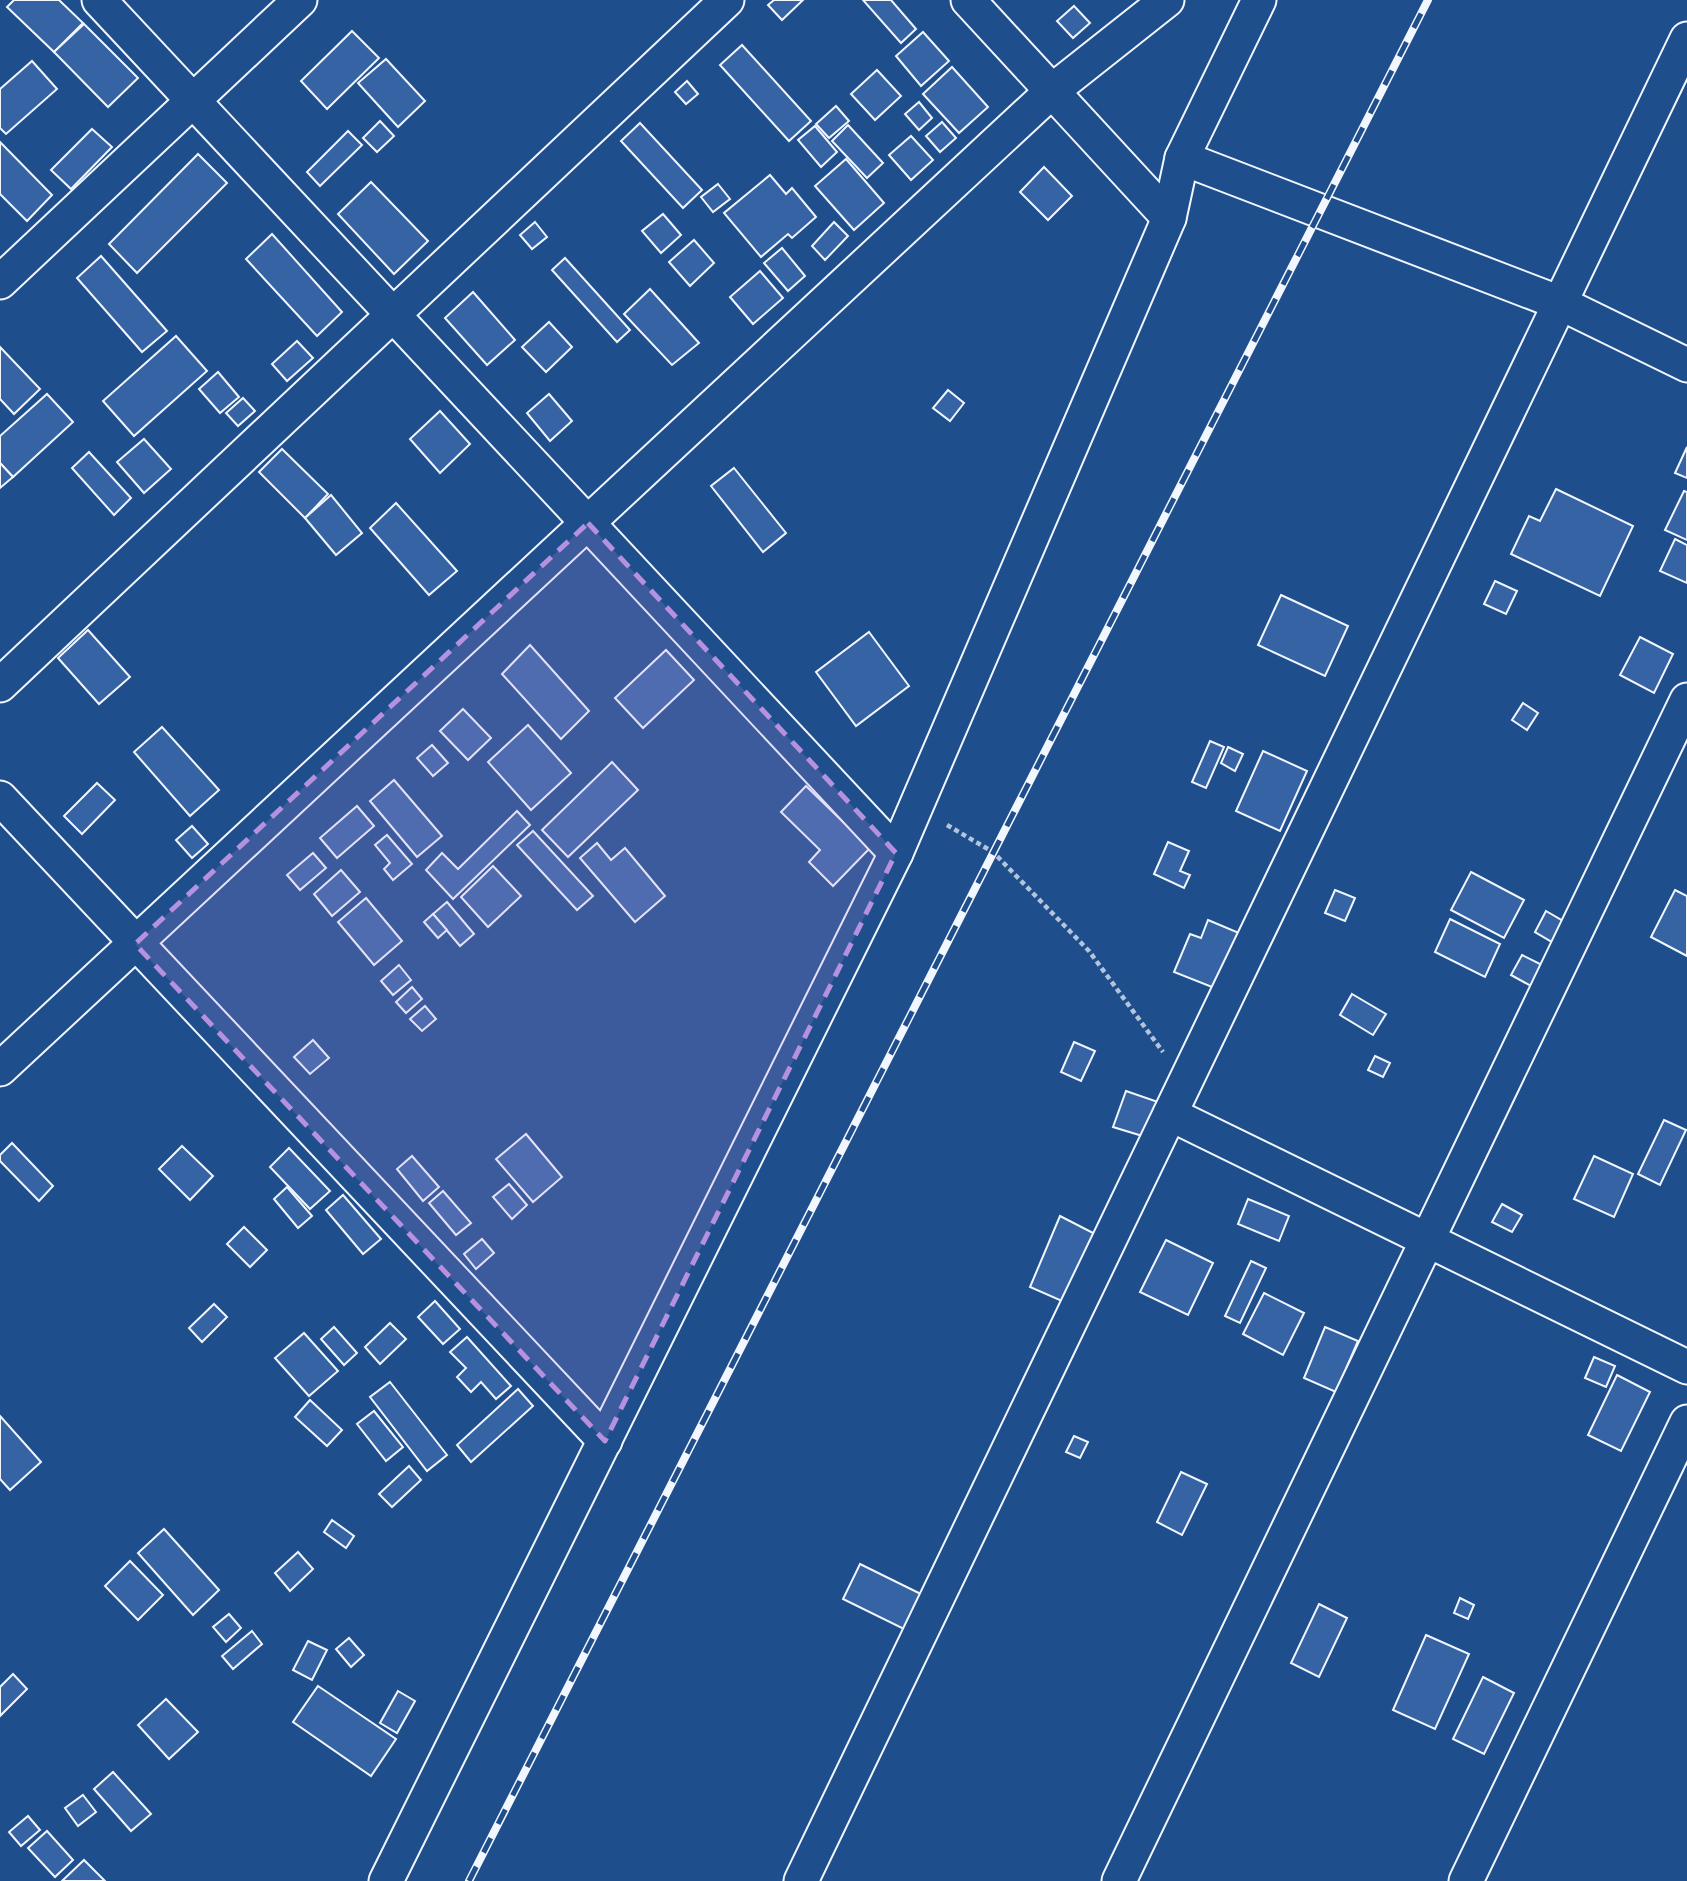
<svg xmlns="http://www.w3.org/2000/svg" width="1687" height="1881" viewBox="0 0 1687 1881" font-family="'PT Sans',sans-serif">
<style>
.building{fill:#3563a3;stroke:#f2f6ff;stroke-width:2}
.lines{fill:none;stroke-linecap:round;stroke-linejoin:round}
.street-casing{stroke:#f2f6ff;stroke-width:37}
.path{stroke:#b3c4dc;stroke-width:4.5;stroke-dasharray:5 3.5;stroke-linecap:butt}
.street{stroke:#1f4e8c;stroke-width:33}
.rail-casing{stroke:#f2f6ff;stroke-width:8}
.rail{stroke:#1f4e8c;stroke-width:5;stroke-dasharray:16;stroke-linecap:butt}
.marked{fill:#b691df;fill-opacity:0.2;stroke:#b691df;stroke-width:5;stroke-dasharray:14 9;stroke-linejoin:round}
</style>
<rect width="100%" height="100%" fill="#1f4e8c"/>
<g class="building">
<polygon points="14,0 59,0 83,23 54,52 7,7"/>
<polygon points="774,0 803,0 782,20 768,5"/>
<polygon points="863,0 891,0 916,29 901,43"/>
<polygon points="1074,6 1090,23 1073,38 1057,21"/>
<polygon points="84,24 138,78 108,107 54,52"/>
<polygon points="352,31 379,58 327,109 301,81"/>
<polygon points="923,32 949,61 921,86 896,56"/>
<polygon points="742,45 811,121 789,141 720,65"/>
<polygon points="386,59 425,101 398,127 358,83"/>
<polygon points="32,61 57,89 6,134 0,128 0,89"/>
<polygon points="952,67 988,107 959,133 923,94"/>
<polygon points="877,70 901,96 875,120 851,94"/>
<polygon points="687,81 698,94 686,104 675,92"/>
<polygon points="919,102 932,118 919,130 905,114"/>
<polygon points="836,106 849,121 829,138 816,124"/>
<polygon points="380,121 394,136 377,152 363,138"/>
<polygon points="942,122 956,138 940,152 926,136"/>
<polygon points="640,123 702,190 683,208 621,141"/>
<polygon points="848,125 883,163 867,178 832,141"/>
<polygon points="815,126 837,152 821,167 798,140"/>
<polygon points="92,129 112,147 71,189 51,170"/>
<polygon points="348,131 362,145 320,186 307,172"/>
<polygon points="911,136 933,160 911,180 889,155"/>
<polygon points="0,142 52,195 27,221 0,194"/>
<polygon points="198,154 227,183 137,273 109,244"/>
<polygon points="846,159 884,203 854,230 815,186"/>
<polygon points="1044,167 1072,196 1048,220 1020,192"/>
<polygon points="770,175 786,194 792,188 816,217 792,238 788,234 761,257 724,213"/>
<polygon points="371,182 428,241 394,274 338,214"/>
<polygon points="718,184 730,199 713,212 701,197"/>
<polygon points="663,214 681,235 661,253 642,231"/>
<polygon points="535,222 547,237 532,249 520,235"/>
<polygon points="834,222 848,236 825,260 812,246"/>
<polygon points="272,234 342,312 317,336 246,259"/>
<polygon points="694,240 714,263 690,286 669,262"/>
<polygon points="782,248 805,276 788,291 764,263"/>
<polygon points="101,256 167,331 142,352 77,278"/>
<polygon points="565,258 630,330 617,342 552,270"/>
<polygon points="760,271 783,298 753,324 730,297"/>
<polygon points="650,289 699,343 672,365 624,314"/>
<polygon points="473,292 515,340 487,365 445,318"/>
<polygon points="549,322 572,347 546,372 522,347"/>
<polygon points="176,336 207,371 134,436 103,401"/>
<polygon points="297,341 313,358 287,381 272,364"/>
<polygon points="0,347 40,389 14,414 0,399"/>
<polygon points="218,372 239,397 220,413 199,389"/>
<polygon points="948,390 964,403 950,421 933,408"/>
<polygon points="47,394 73,422 13,477 0,463 0,436"/>
<polygon points="549,394 572,421 550,441 527,413"/>
<polygon points="243,398 255,411 238,426 226,413"/>
<polygon points="440,411 470,444 440,473 410,439"/>
<polygon points="144,439 171,469 144,493 117,462"/>
<polygon points="1687,447 1687,478 1675,473"/>
<polygon points="282,449 328,494 305,518 259,472"/>
<polygon points="89,452 131,498 114,515 72,468"/>
<polygon points="0,463 13,477 0,488"/>
<polygon points="734,468 786,533 763,552 711,486"/>
<polygon points="1556,489 1633,526 1600,596 1511,554 1529,516 1540,521"/>
<polygon points="1684,491 1687,492 1687,540 1665,530"/>
<polygon points="331,495 362,533 336,555 305,518"/>
<polygon points="396,503 457,571 429,595 370,528"/>
<polygon points="1675,539 1687,545 1687,583 1660,571"/>
<polygon points="1495,581 1517,591 1506,614 1484,604"/>
<polygon points="1281,595 1348,626 1325,676 1258,645"/>
<polygon points="88,630 130,677 99,704 58,658"/>
<polygon points="869,632 909,686 856,726 816,672"/>
<polygon points="1640,637 1673,654 1654,693 1620,675"/>
<polygon points="530,645 589,711 561,739 502,674"/>
<polygon points="666,650 694,680 643,728 615,698"/>
<polygon points="1523,703 1538,713 1527,730 1512,720"/>
<polygon points="463,709 491,738 468,760 440,731"/>
<polygon points="528,725 571,773 531,810 488,762"/>
<polygon points="162,727 219,790 190,816 134,752"/>
<polygon points="1210,741 1224,747 1206,788 1192,782"/>
<polygon points="432,745 448,763 433,776 417,758"/>
<polygon points="1228,747 1243,754 1235,771 1221,763"/>
<polygon points="1263,751 1307,771 1280,831 1236,811"/>
<polygon points="612,762 638,790 568,857 542,830"/>
<polygon points="394,780 442,836 417,857 370,801"/>
<polygon points="97,783 115,800 82,834 64,816"/>
<polygon points="806,786 870,848 833,886 809,862 820,850 781,812"/>
<polygon points="357,806 374,826 337,858 320,838"/>
<polygon points="517,811 530,825 453,899 426,870 442,853 458,869"/>
<polygon points="192,826 208,844 192,858 176,840"/>
<polygon points="533,831 593,896 577,910 517,845"/>
<polygon points="387,835 412,864 393,880 384,869 390,863 375,845"/>
<polygon points="1168,842 1189,851 1180,871 1190,875 1184,888 1154,874"/>
<polygon points="597,843 611,860 625,848 665,896 635,922 580,858"/>
<polygon points="313,853 326,868 300,890 287,875"/>
<polygon points="493,866 521,896 488,927 461,897"/>
<polygon points="341,870 360,892 332,916 314,894"/>
<polygon points="1471,872 1524,900 1504,938 1451,910"/>
<polygon points="1335,890 1355,898 1345,921 1325,913"/>
<polygon points="1675,890 1687,896 1687,956 1651,937"/>
<polygon points="366,898 402,941 374,965 338,922"/>
<polygon points="447,902 474,934 460,946 433,914"/>
<polygon points="1546,911 1563,921 1552,942 1535,932"/>
<polygon points="433,914 447,930 438,938 424,922"/>
<polygon points="1450,919 1500,944 1485,977 1435,952"/>
<polygon points="1208,920 1239,933 1217,989 1174,972 1190,934 1201,938"/>
<polygon points="1522,955 1542,965 1531,986 1511,975"/>
<polygon points="399,965 411,980 393,995 381,981"/>
<polygon points="412,987 422,999 406,1013 396,1002"/>
<polygon points="1352,994 1386,1014 1373,1035 1340,1015"/>
<polygon points="425,1006 436,1019 422,1031 410,1019"/>
<polygon points="313,1040 329,1058 310,1074 294,1057"/>
<polygon points="1074,1042 1095,1051 1081,1081 1061,1072"/>
<polygon points="1375,1056 1390,1063 1383,1077 1368,1070"/>
<polygon points="1126,1091 1161,1103 1149,1138 1113,1127"/>
<polygon points="1664,1120 1686,1130 1660,1185 1638,1174"/>
<polygon points="526,1134 562,1177 533,1202 496,1159"/>
<polygon points="12,1143 53,1186 39,1201 0,1161 0,1155"/>
<polygon points="182,1146 213,1176 190,1200 159,1169"/>
<polygon points="289,1148 330,1191 310,1209 270,1167"/>
<polygon points="412,1156 439,1187 423,1201 397,1169"/>
<polygon points="1594,1156 1633,1174 1614,1217 1574,1199"/>
<polygon points="509,1184 527,1205 512,1219 493,1197"/>
<polygon points="287,1187 312,1216 298,1228 274,1199"/>
<polygon points="443,1191 471,1223 456,1235 429,1203"/>
<polygon points="343,1195 381,1239 363,1254 326,1210"/>
<polygon points="1248,1199 1289,1216 1279,1241 1238,1224"/>
<polygon points="1502,1204 1522,1215 1512,1232 1492,1222"/>
<polygon points="1060,1216 1099,1236 1071,1305 1030,1287"/>
<polygon points="244,1227 267,1250 250,1267 227,1244"/>
<polygon points="482,1239 494,1253 476,1269 464,1254"/>
<polygon points="1166,1240 1213,1263 1188,1315 1140,1292"/>
<polygon points="1251,1261 1266,1268 1240,1323 1225,1316"/>
<polygon points="1264,1293 1304,1313 1283,1355 1243,1334"/>
<polygon points="435,1301 460,1329 443,1344 418,1317"/>
<polygon points="214,1304 227,1317 202,1342 189,1328"/>
<polygon points="390,1323 406,1339 380,1364 365,1347"/>
<polygon points="334,1327 357,1353 344,1365 321,1339"/>
<polygon points="1325,1327 1358,1341 1336,1392 1304,1378"/>
<polygon points="304,1333 338,1371 309,1396 275,1358"/>
<polygon points="467,1337 511,1386 496,1399 481,1382 471,1392 457,1377 466,1368 450,1352"/>
<polygon points="1594,1357 1615,1366 1606,1387 1585,1378"/>
<polygon points="1617,1375 1650,1392 1621,1451 1588,1435"/>
<polygon points="390,1382 447,1455 427,1471 370,1397"/>
<polygon points="518,1389 533,1406 471,1462 457,1445"/>
<polygon points="310,1400 342,1430 327,1446 295,1417"/>
<polygon points="374,1411 403,1447 386,1461 357,1424"/>
<polygon points="0,1416 41,1462 10,1490 0,1479"/>
<polygon points="1074,1436 1088,1442 1080,1458 1066,1452"/>
<polygon points="409,1466 421,1480 392,1507 379,1494"/>
<polygon points="1181,1472 1207,1484 1182,1535 1157,1522"/>
<polygon points="332,1520 354,1536 346,1548 324,1532"/>
<polygon points="164,1529 219,1590 193,1615 138,1553"/>
<polygon points="298,1552 313,1569 290,1591 275,1573"/>
<polygon points="130,1561 163,1595 138,1620 105,1586"/>
<polygon points="860,1564 929,1598 912,1633 843,1599"/>
<polygon points="1460,1598 1474,1605 1468,1619 1454,1613"/>
<polygon points="1319,1604 1347,1618 1319,1677 1291,1663"/>
<polygon points="229,1614 241,1628 226,1642 213,1627"/>
<polygon points="252,1631 262,1644 233,1669 222,1656"/>
<polygon points="1426,1635 1469,1654 1435,1729 1393,1710"/>
<polygon points="349,1638 364,1655 351,1667 336,1649"/>
<polygon points="308,1641 327,1650 312,1680 293,1670"/>
<polygon points="13,1674 27,1689 0,1716 0,1687"/>
<polygon points="1483,1677 1514,1693 1484,1754 1453,1739"/>
<polygon points="318,1686 396,1739 371,1776 293,1722"/>
<polygon points="398,1691 415,1701 397,1733 380,1723"/>
<polygon points="166,1699 198,1732 169,1759 138,1725"/>
<polygon points="113,1772 151,1814 131,1831 94,1789"/>
<polygon points="83,1795 96,1812 78,1826 65,1808"/>
<polygon points="28,1816 40,1830 21,1846 9,1832"/>
<polygon points="47,1831 73,1860 55,1877 28,1848"/>
<polygon points="84,1860 105,1881 62,1881"/>
</g>
<g class="lines">
<g class="street-casing">
<g id="street">
<polyline points="99,0 896,853"/>
<polyline points="968,0 1169,218"/>
<polyline points="1182,158 1560,303 1687,365"/>
<polyline points="0,282 300,0"/>
<polyline points="0,685 727,0"/>
<polyline points="0,798 605,1441"/>
<polyline points="0,1069 1052,91 1167,0"/>
<polyline points="1170,1114 1687,1367"/>
<polyline points="386,1881 896,853 1169,218 1182,158 1259,0"/>
<polyline points="801,1881 1687,39"/>
<polyline points="1119,1881 1687,700"/>
<polyline points="1466,1881 1687,1422"/>
</g>
</g>
<polyline class="path" points="947,825 993,852 1089,951 1163,1052"/>
<use href="#street" class="street"/>
<g class="rail-casing">
<polyline id="rail" points="469,1881 1428,0"/>
</g>
<use href="#rail" class="rail"/>
</g>
<path class="marked" d="M588,523L896,853L605,1441L135,944Z"/>
</svg>
